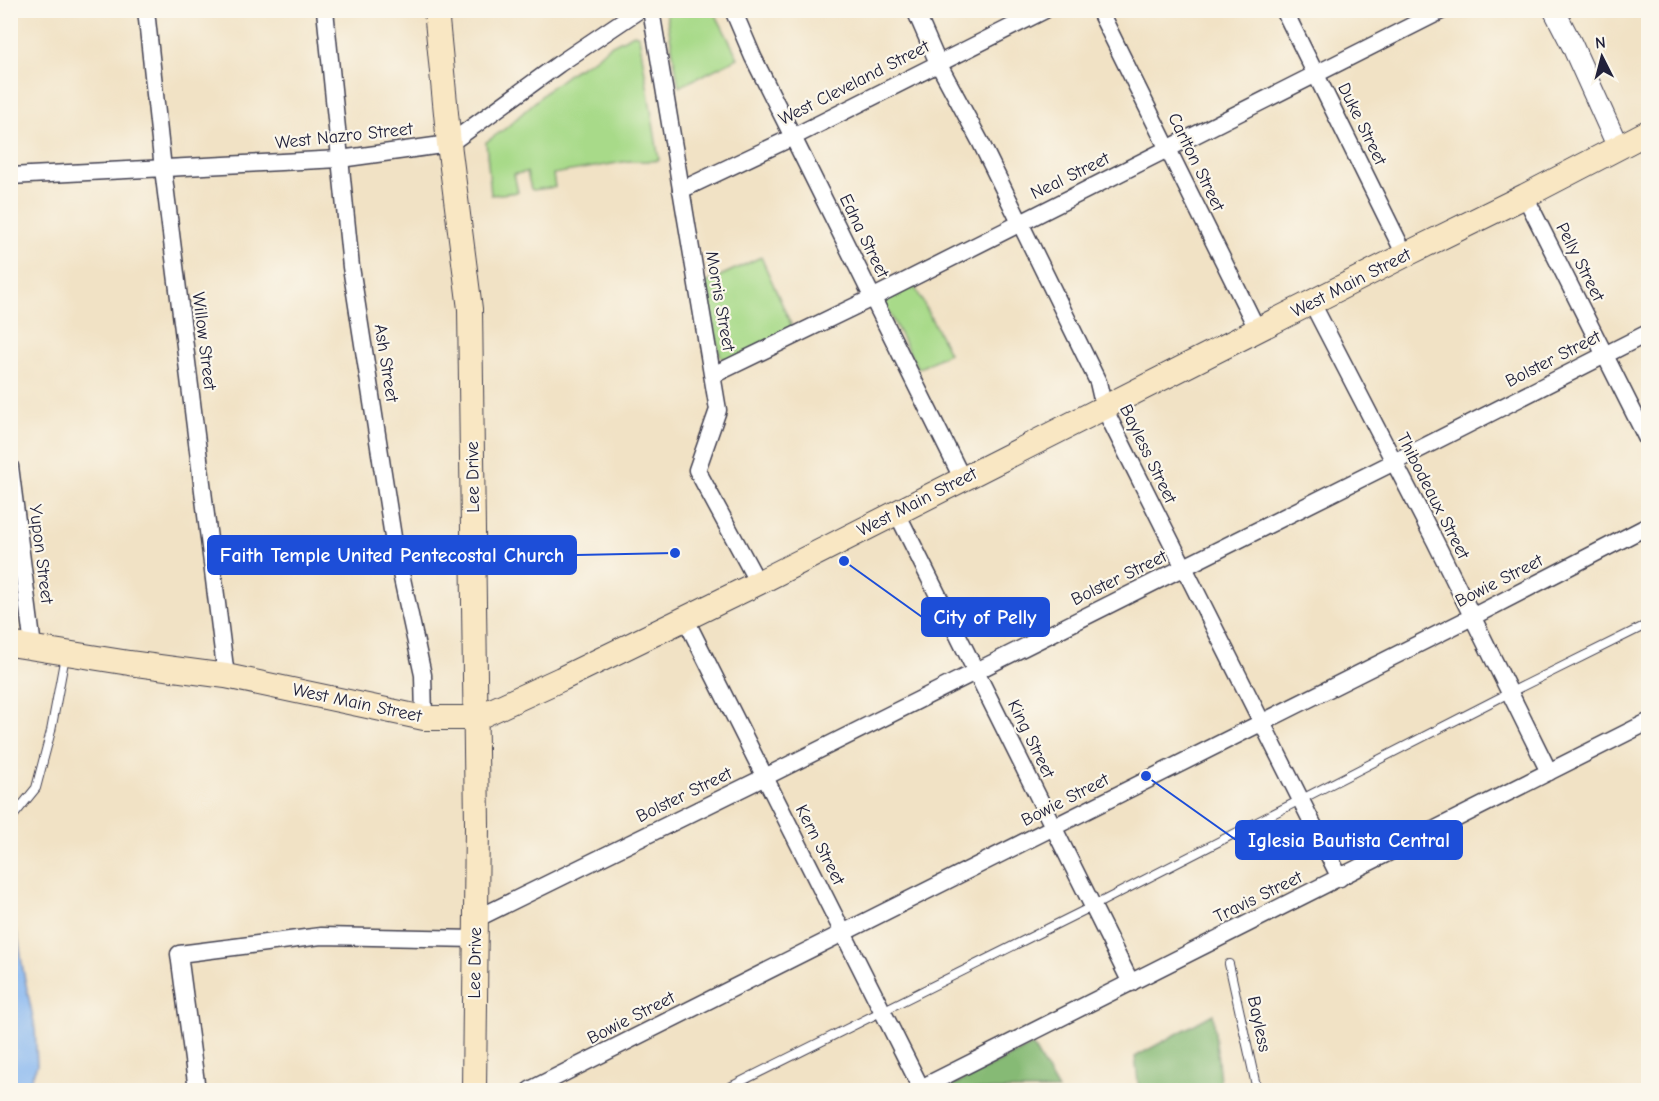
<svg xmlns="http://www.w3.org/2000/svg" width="1659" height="1101" viewBox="0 0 1659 1101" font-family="'Comic Neue',sans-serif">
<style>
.green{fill:#a8da89;stroke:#657e62;stroke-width:1.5}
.forest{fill:#86ba75;stroke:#546e58;stroke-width:1.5}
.water{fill:#84b5f0;stroke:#536c96;stroke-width:1.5}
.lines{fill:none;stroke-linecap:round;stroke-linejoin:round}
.service-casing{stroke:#413f50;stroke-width:10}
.minor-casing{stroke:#413f50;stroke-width:19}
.tertiary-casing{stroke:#413f50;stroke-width:23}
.secondary-casing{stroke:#413f50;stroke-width:26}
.service{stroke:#fff;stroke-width:8}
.minor{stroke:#fff;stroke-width:16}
.tertiary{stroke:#fff;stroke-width:21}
.secondary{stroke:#f9e7c3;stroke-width:24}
.labels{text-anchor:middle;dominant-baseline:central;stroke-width:4.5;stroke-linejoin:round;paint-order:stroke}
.street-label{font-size:18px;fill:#22223b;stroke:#fbf7ec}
.leader{fill:none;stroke:#1d4ed8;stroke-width:2}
.callout-dot{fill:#1d4ed8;stroke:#fbf7ec;stroke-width:2}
.callout{fill:#1d4ed8;stroke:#1d4ed8;stroke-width:2}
.callout-label{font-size:20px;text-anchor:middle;font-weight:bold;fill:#fff}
</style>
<rect width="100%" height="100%" fill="#fbf7ec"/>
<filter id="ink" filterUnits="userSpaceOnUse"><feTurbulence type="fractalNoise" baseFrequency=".0167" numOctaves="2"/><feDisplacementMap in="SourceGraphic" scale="12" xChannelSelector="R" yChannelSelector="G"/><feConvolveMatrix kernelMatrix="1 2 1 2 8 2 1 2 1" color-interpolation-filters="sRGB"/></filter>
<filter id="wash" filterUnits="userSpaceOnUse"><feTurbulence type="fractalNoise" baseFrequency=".008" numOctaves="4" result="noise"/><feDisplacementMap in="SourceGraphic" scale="24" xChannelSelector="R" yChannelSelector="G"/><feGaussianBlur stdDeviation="1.35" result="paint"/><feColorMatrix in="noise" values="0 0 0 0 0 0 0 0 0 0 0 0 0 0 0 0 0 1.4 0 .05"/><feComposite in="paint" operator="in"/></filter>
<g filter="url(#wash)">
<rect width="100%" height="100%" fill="#f1e2c5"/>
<g class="green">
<polygon points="671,10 714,11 738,58 679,87 666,13"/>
<polygon points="634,34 639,36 659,160 652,161 629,161 553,174 555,187 533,190 531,189 527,172 514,174 518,192 491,195 486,142 506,128 549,89 573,71 596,58 608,47"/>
<polygon points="761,257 793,329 730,361 724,359 720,356 705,283"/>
<polygon points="914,285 949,353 918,369 883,301"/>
</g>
<g class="forest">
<polygon points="1213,1014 1221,1090 1139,1090 1135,1057"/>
<polygon points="1032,1045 1058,1090 944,1090"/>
</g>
<polygon class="water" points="10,927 16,931 19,943 23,970 35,1027 37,1065 26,1090 11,1090"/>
</g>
<g filter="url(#ink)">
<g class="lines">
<g class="service-casing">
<g id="service">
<polyline points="10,820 36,788 51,731 65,656"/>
<polyline points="1229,964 1257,1090"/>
<polyline points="724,1090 1093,906 1509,693 1648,624"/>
</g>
</g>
<g class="minor-casing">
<g id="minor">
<polyline points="146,10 163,169 226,676"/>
<polyline points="325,10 351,267 393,537 423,675 424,718"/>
<polyline points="651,10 718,410 697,470 758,583"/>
<polyline points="733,10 753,57 793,137 962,478"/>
<polyline points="915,10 938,63 981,143 1098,382 1104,408 1115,430 1340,878"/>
<polyline points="1099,10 1258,331"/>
<polyline points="1284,10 1405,255"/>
<polyline points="10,176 340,159 449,144 559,64 639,10"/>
<polyline points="681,190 793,137 1045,10"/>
<polyline points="1525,196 1648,441"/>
<polyline points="1312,303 1435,541 1549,772"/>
<polyline points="713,375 872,298 1443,10"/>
<polyline points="10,466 33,647"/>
<polyline points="897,513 1131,983"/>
<polyline points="685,618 921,1088"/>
<polyline points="476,919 765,777 1394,462 1648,333"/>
<polyline points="197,1090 179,954 321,936 476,939"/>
<polyline points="530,1090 1472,617 1648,526"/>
<polyline points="917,1090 1648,722"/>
</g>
</g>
<g class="tertiary-casing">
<polyline id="tertiary" points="1554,10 1572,45 1618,147"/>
</g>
<g class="secondary-casing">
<g id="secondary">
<polyline points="436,10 449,144 470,309 477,824 474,1090"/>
<polyline points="10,644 129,663 226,676 424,718 476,718 561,679 758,583 1405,255 1525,196 1648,132"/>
</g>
</g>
<use href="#service" class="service"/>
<use href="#minor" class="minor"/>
<use href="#tertiary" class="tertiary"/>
<use href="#secondary" class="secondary"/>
</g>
</g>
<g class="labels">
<g class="street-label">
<text transform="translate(854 83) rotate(-27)">West Cleveland Street</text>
<text transform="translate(1362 124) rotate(64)">Duke Street</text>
<text transform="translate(344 136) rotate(-6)">West Nazro Street</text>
<text transform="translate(1196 162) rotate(64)">Carlton Street</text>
<text transform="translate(1070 176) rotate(-26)">Neal Street</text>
<text transform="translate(864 236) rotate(64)">Edna Street</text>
<text transform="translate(1580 262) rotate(63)">Pelly Street</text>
<text transform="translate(1351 283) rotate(-27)">West Main Street</text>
<text transform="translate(720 301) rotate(80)">Morris Street</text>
<text transform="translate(204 341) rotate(83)">Willow Street</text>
<text transform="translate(1553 359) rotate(-27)">Bolster Street</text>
<text transform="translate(386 363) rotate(81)">Ash Street</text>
<text transform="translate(1148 454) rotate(64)">Bayless Street</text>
<text transform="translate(473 477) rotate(-91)">Lee Drive</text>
<text transform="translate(1433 496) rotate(63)">Thibodeaux Street</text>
<text transform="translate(917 502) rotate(-27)">West Main Street</text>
<text transform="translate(41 554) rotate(83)">Yupon Street</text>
<text transform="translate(1119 578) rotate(-26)">Bolster Street</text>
<text transform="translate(1499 581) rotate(-27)">Bowie Street</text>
<text transform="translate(357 703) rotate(12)">West Main Street</text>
<text transform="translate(1031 739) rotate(64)">King Street</text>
<text transform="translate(684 795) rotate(-26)">Bolster Street</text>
<text transform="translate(1065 800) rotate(-27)">Bowie Street</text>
<text transform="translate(820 845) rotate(63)">Kern Street</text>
<text transform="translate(1258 897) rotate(-26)">Travis Street</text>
<text transform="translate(475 963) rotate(-89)">Lee Drive</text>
<text transform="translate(631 1018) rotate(-27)">Bowie Street</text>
<text transform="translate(1259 1024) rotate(78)">Bayless</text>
</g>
</g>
<path class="leader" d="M675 553L576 555M844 561L922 617M1146 776L1236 840"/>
<g class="callout-dot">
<circle cx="675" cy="553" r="6"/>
<circle cx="844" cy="561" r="6"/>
<circle cx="1146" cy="776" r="6"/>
</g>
<g class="callout">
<rect x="208" y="536" width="368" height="38" rx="6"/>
<rect x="922" y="598" width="127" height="38" rx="6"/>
<rect x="1236" y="821" width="226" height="38" rx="6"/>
</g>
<g class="callout-label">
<text x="392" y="562">Faith Temple United Pentecostal Church</text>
<text x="985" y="624">City of Pelly</text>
<text x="1349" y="847">Iglesia Bautista Central</text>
</g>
<rect width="1659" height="1101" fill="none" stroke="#fbf7ec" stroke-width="36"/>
<g transform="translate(1602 57) rotate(354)" stroke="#fbf7ec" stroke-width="4.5" paint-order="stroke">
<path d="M0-4.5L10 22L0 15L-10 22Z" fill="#22223b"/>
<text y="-9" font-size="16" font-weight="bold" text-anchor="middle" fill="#22223b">N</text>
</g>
</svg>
